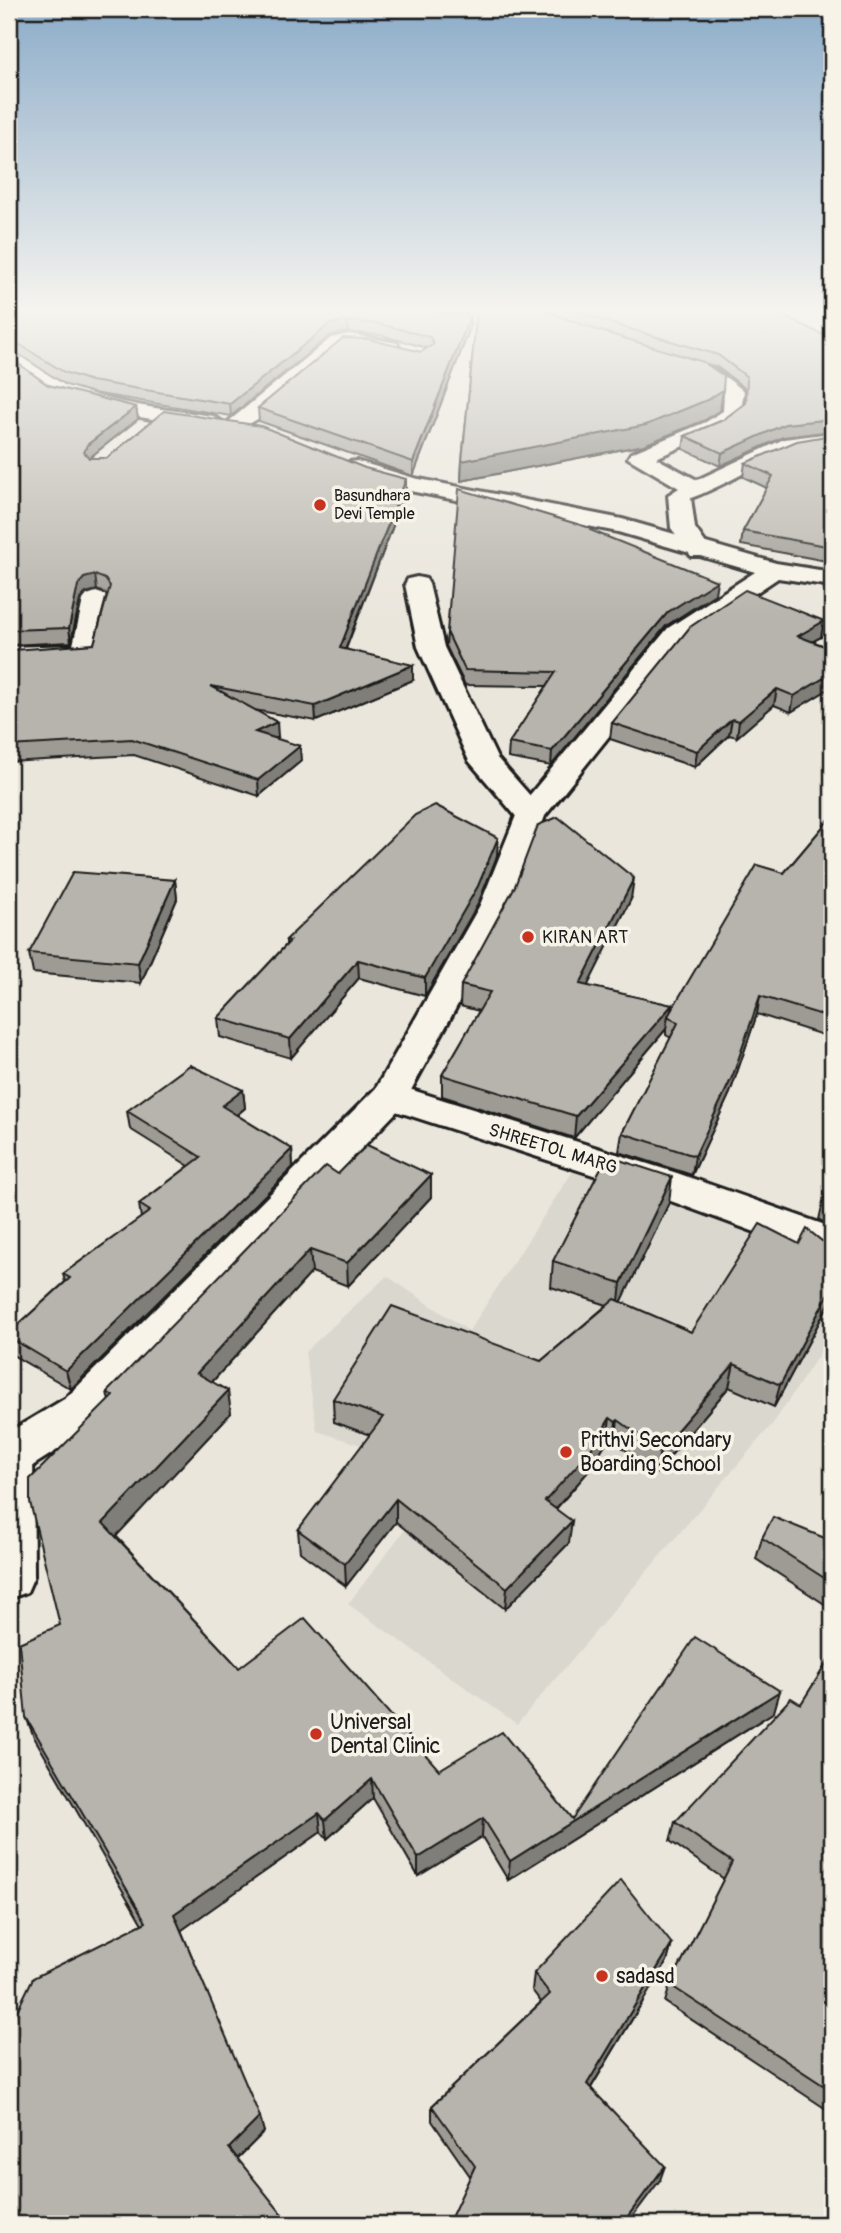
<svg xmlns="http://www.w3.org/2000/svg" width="841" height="2233" viewBox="0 0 841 2233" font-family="Pangolin,sans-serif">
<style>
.built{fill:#dad7ce}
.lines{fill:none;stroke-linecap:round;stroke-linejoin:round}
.minor-casing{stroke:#1c1c1c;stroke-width:6}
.tertiary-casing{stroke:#1c1c1c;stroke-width:6}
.minor{fill:#f7f3e8;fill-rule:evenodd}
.tertiary{fill:#f7f3e8;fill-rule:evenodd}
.wall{fill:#9d9b94;stroke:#1c1c1c;stroke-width:2}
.shaded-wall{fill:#7f7e78;stroke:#1c1c1c;stroke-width:2}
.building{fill:#b6b4ac;stroke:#1c1c1c;stroke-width:2}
.poi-dot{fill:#c8321e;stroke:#f7f3e8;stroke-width:2.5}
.labels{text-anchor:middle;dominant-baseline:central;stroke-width:7;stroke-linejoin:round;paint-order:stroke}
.far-poi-label{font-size:16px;fill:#1c1c1c;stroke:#f7f3e8;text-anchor:start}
.poi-label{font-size:18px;fill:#1c1c1c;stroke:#f7f3e8;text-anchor:start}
.street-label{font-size:18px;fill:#1c1c1c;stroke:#f7f3e8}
.near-poi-label{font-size:21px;fill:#1c1c1c;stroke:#f7f3e8;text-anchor:start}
</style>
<rect width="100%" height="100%" fill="#eae6dc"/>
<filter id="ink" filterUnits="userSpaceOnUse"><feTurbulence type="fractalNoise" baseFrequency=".0143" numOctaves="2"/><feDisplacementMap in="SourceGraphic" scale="14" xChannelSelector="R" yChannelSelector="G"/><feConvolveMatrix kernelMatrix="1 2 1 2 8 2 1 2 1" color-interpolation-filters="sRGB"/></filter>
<g filter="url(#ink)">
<polygon class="built" points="573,1171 832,1259 832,1335 774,1422 517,1724 348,1604 448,1473 317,1431 305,1352 387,1276 469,1331"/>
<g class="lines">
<g class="minor-casing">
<g id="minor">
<path d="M349,334L397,343L399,347L390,353L343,346C322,365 253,436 227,429L224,425L331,338Z"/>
<path d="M674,357L716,370L744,391L740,417L720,430L656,458L697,480L784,439L832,433V445C779,447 739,480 691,498L695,528L711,551L707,556H691L671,528L668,495L679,488L628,458L631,453L706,422L723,411L724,393L702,378L667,367L665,363Z"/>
<polygon points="417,577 426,579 429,584 444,647 497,758 541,808 545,814 541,820 530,823 519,820 469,761 418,647 405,584 408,579"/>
<polygon points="96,592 105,595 109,600 94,658 9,663 9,647 73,645 83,600 87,595"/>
<polygon points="390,1083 677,1173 831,1227 832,1266 817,1261 801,1249 649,1193 377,1105 371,1096 377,1087"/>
<polygon points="9,1425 26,1431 33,1445 34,1576 27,1592 9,1599"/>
</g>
</g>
<g class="tertiary-casing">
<g id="tertiary">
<polygon points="822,308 832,308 832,313 825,312"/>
<path d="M9,351C30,357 49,377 70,386C116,405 164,409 213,416L223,422L213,428C140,418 70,410 9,366Z"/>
<polygon points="357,461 414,478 622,519 776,563 832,572 832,586 778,578 686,640 545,816 512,905 403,1105 98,1424 26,1470 9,1476 9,1432 66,1398 376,1088 480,905 519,808 668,628 755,572 618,532 410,491 349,472 346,467 349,462"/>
</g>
</g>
<use href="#minor" class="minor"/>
<use href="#tertiary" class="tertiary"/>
</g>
<g class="wall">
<polygon points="9,308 402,308 470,328 413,476 259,421 258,408 421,352 427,348 380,335 348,332 331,335 231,416 93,393 66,385 9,348"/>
<polygon points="426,308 767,308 783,437 720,466 683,449 685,436 723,420 745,403 746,389 717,367 707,364 720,410 705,420 644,445 461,481 462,461 477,311 466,313"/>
<polygon points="9,357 48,385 136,407 138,419 89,458 406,492 346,649 413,680 316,721 254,710 278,737 276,738 301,761 259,796 134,755 9,762 9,667 94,644 107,594 97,590 86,593 80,599 71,642 9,645"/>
<polygon points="832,435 832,562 741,545 743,531 767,488 743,477 745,463"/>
<polygon points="591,531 715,594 666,626 551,766 508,758 509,743 547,686 465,685 446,646 447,632"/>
<polygon points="824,621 821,637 812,641 832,649 832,687 791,712 774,705 737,737 729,735 695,767 610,739 612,723"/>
<polygon points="832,816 832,1038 757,1014 730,1093 692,1175 619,1152 622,1133 671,1038 666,1035 666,1029 574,1138 442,1096 442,1075 479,1011 460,1006 461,985 631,899 587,986 672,1005 671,1012 784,873"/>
<polygon points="497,856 478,904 425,996 359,978 291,1058 220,1037 218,1018 286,945 286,940"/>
<polygon points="175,880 177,899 141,983 33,973 29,953"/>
<polygon points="243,1090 245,1108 237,1115 292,1149 293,1167 71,1389 11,1354 9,1345 9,1333 65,1282 63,1274 141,1218 139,1204 189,1166 130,1129 127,1111"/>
<polygon points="338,1174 431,1175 431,1197 348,1286 312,1272 212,1382 231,1413 116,1536 239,1668 439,1770 572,1819 774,1712 508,1880 482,1837 418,1876 373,1798 327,1839 321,1832 181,1930 264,2132 237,2159 12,2021 142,1924 34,1737 26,1717 60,1625 109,1401 107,1392"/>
<polygon points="832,1183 832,1226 819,1220 824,1197"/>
<polygon points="669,1203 621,1302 691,1332 799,1244 822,1241 832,1243 832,1298 774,1407 729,1387 656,1473 615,1442 613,1444 607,1441 587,1473 556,1509 569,1543 505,1609 396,1522 346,1586 300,1552 298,1530 370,1435 334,1422 333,1399 541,1361 607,1305 551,1287 553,1261"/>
<polygon points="762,1538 832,1541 832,1609 756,1559"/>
<polygon points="832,1655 832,2113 665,2002 670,1985 724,1879 670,1841 675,1822 801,1704"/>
<polygon points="672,1944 667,1961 591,2088 660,2180 470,2176 432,2121 432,2106 541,2002 532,1990 534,1973"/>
</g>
<g class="shaded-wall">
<polygon points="466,308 490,308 466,313"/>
<polygon points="470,316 470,328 413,476 413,462"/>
<polygon points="348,321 348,332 331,335 231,416 230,404 330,324"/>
<polygon points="723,390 720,410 705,420 644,445 461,481 462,461"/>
<polygon points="136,407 138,419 89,458 84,452 87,445"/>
<polygon points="832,419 832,431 783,437 720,466 722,453 785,424"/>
<polygon points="406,479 406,492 340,663 340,648"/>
<polygon points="95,575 97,590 86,593 80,599 71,642 69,628 78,585 84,578"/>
<polygon points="717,581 715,594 666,626 551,766 552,751 668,612"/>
<polygon points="824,621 821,637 795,651 798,636"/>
<polygon points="413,665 413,680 316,721 315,706"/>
<polygon points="832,673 832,687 791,712 794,696"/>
<polygon points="777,689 774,705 737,737 739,721"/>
<polygon points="732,719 729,735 695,767 697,751"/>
<polygon points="277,722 278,737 256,747 255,732"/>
<polygon points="300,746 301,761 259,796 258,780"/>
<polygon points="498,838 497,856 478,904 425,996 425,978"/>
<polygon points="634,878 631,899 578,1005 580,984"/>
<polygon points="175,880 177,899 141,983 138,963"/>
<polygon points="358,960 359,978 291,1058 290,1039"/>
<polygon points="760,996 757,1014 730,1093 692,1175 695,1156"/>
<polygon points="672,1005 670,1018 668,1016 666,1029 574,1138 576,1116"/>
<polygon points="243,1090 245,1108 224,1125 222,1106"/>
<polygon points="292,1149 293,1167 71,1389 66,1371"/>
<polygon points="431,1175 431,1197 348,1286 347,1263"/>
<polygon points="672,1177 669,1203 618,1309 621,1283"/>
<polygon points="310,1250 312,1272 200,1395 197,1373"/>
<polygon points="832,1287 832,1298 774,1407 780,1385"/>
<polygon points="734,1364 729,1387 656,1473 660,1450"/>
<polygon points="228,1391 231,1413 109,1544 103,1523"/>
<polygon points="610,1418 607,1441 587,1473 543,1523 545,1501"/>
<polygon points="618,1420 615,1442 613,1444 616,1422"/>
<polygon points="396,1499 396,1522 346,1586 345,1564"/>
<polygon points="572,1521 569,1543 505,1609 507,1588"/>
<polygon points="780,1691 774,1712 508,1880 510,1861"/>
<polygon points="372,1779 373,1798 327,1839 325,1820"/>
<polygon points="319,1813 321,1832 179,1932 174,1914"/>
<polygon points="483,1818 482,1837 418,1876 418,1858"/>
<polygon points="672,1944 667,1961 584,2099 587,2084"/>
<polygon points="260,2117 264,2132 233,2163 229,2148"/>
<polygon points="665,2166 660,2180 627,2224 622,2224"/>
</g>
<g class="building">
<polygon points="9,308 402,308 470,316 413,462 258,408 343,338 368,339 421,352 434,344 430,337 380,324 348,321 330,324 230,404 91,381 64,372 9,338"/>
<polygon points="482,308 537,308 597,330 703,362 724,376 723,390 707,400 646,425 462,461 477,309"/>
<polygon points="569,308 767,308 832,339 832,419 785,424 722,453 685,436 723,420 746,403 747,377 718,355 610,323"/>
<polygon points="9,357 48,385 136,407 87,445 84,452 89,458 107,458 164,411 261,426 365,468 406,479 340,648 413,665 315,706 211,686 277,722 255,732 300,746 258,780 132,739 9,746 9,667 13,650 94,644 110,586 105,579 95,575 84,578 78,585 69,628 9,630"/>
<polygon points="832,435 832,547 743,531 773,476 745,463 797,441"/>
<polygon points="459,489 591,528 590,530 717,581 668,612 552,751 509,743 556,672 465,670 447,632"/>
<polygon points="745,590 824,621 798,636 832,649 832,673 794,696 777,689 739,721 732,719 697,751 612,723 690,627"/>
<polygon points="435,805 498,838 478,886 425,978 358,960 290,1039 218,1018 290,941 286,940 415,815"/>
<polygon points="832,816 832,1018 760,996 733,1075 695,1156 622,1133 678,1023 668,1016 757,865 784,873"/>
<polygon points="558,817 634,878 580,984 672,1005 576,1116 442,1075 490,992 461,985 515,886 538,825"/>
<polygon points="73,872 175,880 138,963 29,953"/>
<polygon points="190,1065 243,1090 222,1106 292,1149 66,1371 9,1337 9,1333 70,1278 63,1274 150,1211 139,1204 201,1157 127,1111"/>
<polygon points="367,1145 431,1175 347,1263 310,1250 197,1373 228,1391 103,1523 239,1668 305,1618 439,1770 502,1732 572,1819 695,1637 780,1691 510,1861 483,1818 418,1858 372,1779 325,1820 319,1813 174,1914 260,2117 229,2148 290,2224 9,2224 9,2022 12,2021 33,1978 146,1922 26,1717 19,1643 60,1625 30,1502 30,1479 113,1396 107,1392 326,1166 338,1174"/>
<polygon points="607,1156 672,1177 621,1283 553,1261"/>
<polygon points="832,1183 832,1201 824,1197"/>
<polygon points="760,1224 799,1244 807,1229 822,1241 832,1243 832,1287 780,1385 734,1364 660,1450 618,1420 616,1422 610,1418 590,1451 545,1501 572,1521 507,1588 396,1499 345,1564 298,1530 383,1417 333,1399 392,1306 541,1361 615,1299 691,1332"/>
<polygon points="773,1517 832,1541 832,1583 762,1538"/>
<polygon points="832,1655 832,2091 670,1985 732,1862 675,1822 791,1698 801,1704"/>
<polygon points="621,1880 672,1944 587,2084 665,2166 622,2224 448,2224 475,2166 432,2106 550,1994 534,1973"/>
</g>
</g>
<linearGradient id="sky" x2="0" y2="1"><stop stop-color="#8cacc9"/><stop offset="0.5" stop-color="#f6f4ef"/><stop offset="1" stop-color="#f6f4ef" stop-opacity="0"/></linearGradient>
<rect width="841" height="621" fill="url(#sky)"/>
<g class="poi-dot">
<circle cx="320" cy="505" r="7"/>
<circle cx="528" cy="937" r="7"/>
<circle cx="566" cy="1452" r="7"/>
<circle cx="316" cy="1734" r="7"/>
<circle cx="602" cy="1976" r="7"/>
</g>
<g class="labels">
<g class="far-poi-label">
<text x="334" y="496">Basundhara<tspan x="334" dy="18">Devi Temple</tspan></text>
</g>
<g class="poi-label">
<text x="542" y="937">KIRAN ART</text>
</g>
<g class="street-label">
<text transform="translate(553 1149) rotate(17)">SHREETOL MARG</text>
</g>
<g class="near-poi-label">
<text x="580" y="1440">Prithvi Secondary<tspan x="580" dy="24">Boarding School</tspan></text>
<text x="330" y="1722">Universal<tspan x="330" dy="24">Dental Clinic</tspan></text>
<text x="616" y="1976">sadasd</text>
</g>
</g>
<rect width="841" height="2233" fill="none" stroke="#f7f3e8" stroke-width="35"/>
<rect x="18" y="18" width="806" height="2198" fill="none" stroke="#1c1c1c" stroke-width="2.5" filter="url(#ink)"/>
</svg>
